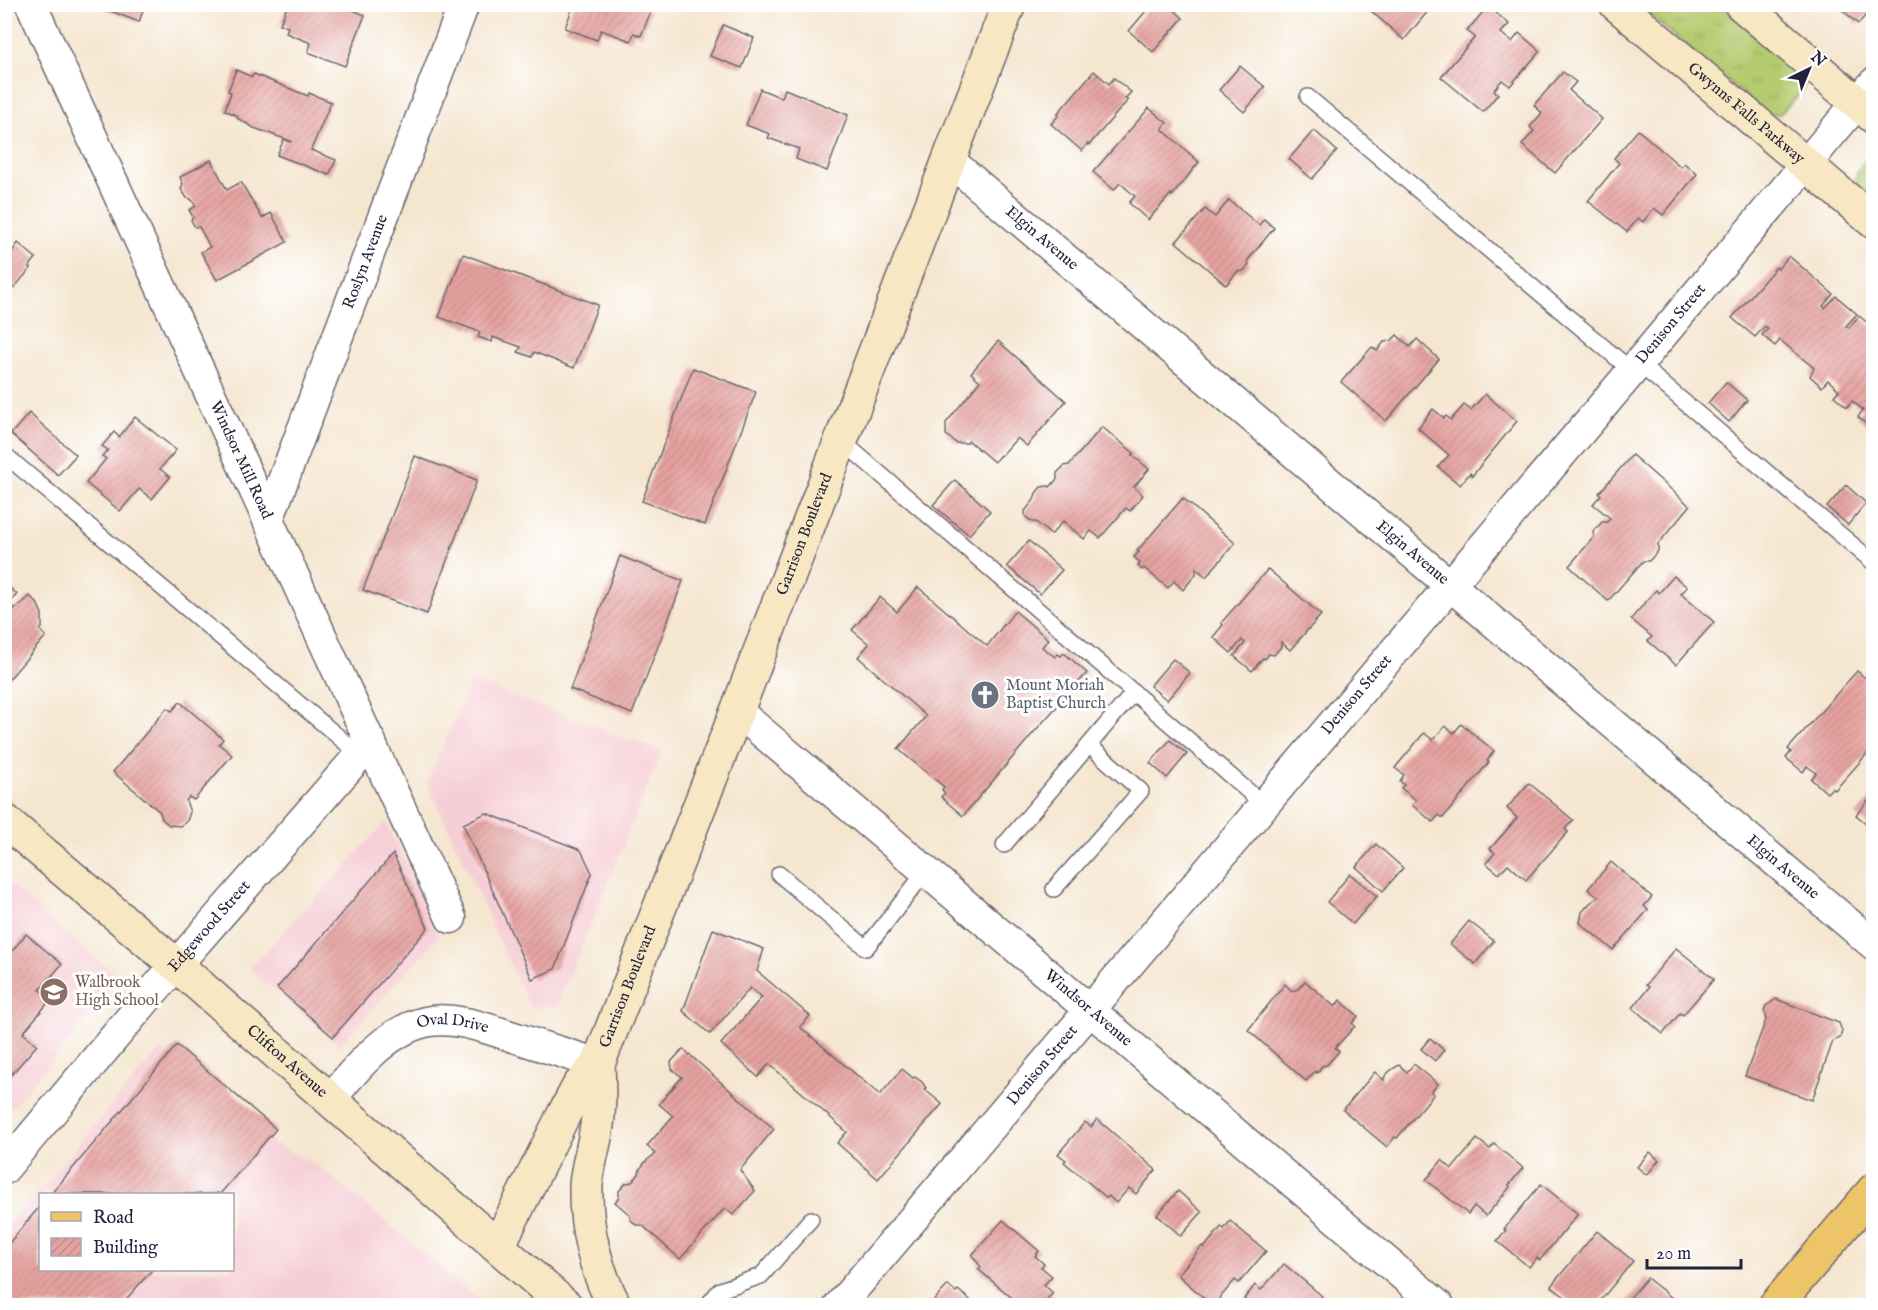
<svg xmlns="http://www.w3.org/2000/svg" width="1878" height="1310" viewBox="0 0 1878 1310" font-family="'IM FELL English',serif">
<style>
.built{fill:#f6cfd6;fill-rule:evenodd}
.grass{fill:url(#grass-tufts);stroke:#6c7655;stroke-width:1.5}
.building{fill:url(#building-hatch)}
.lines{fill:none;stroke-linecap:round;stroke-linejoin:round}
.lane-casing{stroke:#6c676f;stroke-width:18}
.street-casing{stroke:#6c676f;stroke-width:33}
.secondary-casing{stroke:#6c676f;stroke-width:36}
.primary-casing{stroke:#6c676f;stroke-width:36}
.lane{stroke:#fff;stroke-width:15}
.street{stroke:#fff;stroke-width:30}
.secondary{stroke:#f8e7c3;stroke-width:33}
.primary{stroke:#eec469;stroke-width:33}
.labels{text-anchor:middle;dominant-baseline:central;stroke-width:6;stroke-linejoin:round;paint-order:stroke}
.street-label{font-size:16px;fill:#22223b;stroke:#fff}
.worship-label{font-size:16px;fill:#5b616d;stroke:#fff;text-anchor:start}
.education-label{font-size:16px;fill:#785e54;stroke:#fff;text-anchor:start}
</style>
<defs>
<pattern id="grass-tufts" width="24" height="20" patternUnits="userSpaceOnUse" patternTransform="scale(1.5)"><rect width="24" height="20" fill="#b5cb6f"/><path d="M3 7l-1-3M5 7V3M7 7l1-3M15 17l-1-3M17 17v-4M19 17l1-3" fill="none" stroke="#9bae61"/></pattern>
<pattern id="building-hatch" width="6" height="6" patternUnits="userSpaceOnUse" patternTransform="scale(1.5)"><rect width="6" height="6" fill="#e5a29f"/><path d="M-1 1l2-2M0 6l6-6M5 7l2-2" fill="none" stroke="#c48b8a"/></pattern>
</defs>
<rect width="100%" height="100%" fill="#fff"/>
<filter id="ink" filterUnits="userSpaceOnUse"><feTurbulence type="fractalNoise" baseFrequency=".0167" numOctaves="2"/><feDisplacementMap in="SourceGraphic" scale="12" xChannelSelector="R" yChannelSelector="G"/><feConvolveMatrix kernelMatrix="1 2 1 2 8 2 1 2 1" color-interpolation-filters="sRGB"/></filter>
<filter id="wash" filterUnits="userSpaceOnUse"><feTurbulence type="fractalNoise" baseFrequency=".008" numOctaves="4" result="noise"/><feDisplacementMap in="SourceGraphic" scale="24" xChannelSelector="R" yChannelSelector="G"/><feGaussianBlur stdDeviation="1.35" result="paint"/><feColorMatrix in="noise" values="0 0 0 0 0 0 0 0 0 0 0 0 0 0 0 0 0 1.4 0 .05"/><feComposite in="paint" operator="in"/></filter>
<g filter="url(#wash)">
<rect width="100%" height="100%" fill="#f5e6d0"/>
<g class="built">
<polygon points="471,681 662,751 557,1006 530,1008 427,782"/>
<polygon points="386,822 439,936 339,1046 250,969"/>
<polygon points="5,880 113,972 94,1012 5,1116"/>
<path d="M161,1049L272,1142L320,1167L485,1305L5,1306V1229ZM40,1194H232V1270H40Z"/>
</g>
<g class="grass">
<polygon points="1638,5 1720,5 1799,72 1805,83 1803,90 1780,114 1767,114"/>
<path d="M1873,153V205C1853,183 1848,175 1873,153Z"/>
</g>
<g id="blocks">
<g class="building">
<polygon points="92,4 145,4 139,22"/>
<polygon points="288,4 338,4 365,15 345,66 308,52 311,43 286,33 288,27 280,24"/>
<polygon points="574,4 645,4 643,8 651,11 641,36 634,33 631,41 601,30 597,40 565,28"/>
<polygon points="1152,4 1168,4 1183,18 1153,52 1129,31"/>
<polygon points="1363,4 1434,4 1404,40"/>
<polygon points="1843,4 1874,4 1874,6 1858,24 1840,8"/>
<polygon points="1488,6 1509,24 1501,33 1512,42 1519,33 1540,51 1510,86 1502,80 1494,90 1498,94 1483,112 1441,77 1475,37 1467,31"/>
<polygon points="723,25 754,38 742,68 710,56"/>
<polygon points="1240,66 1265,87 1244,112 1219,90"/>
<polygon points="236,70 252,77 254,74 308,96 309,93 331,102 311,150 336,160 329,175 277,155 284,139 290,142 291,141 254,128 237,118 238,116 225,110 231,92 228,91"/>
<polygon points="1094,71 1109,84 1114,78 1131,92 1125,99 1128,100 1089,145 1087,144 1082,151 1051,124 1059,115 1057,114"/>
<polygon points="1563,72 1576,82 1569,90 1602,119 1555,173 1522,145 1534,131 1530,127 1542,113 1534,105"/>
<polygon points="760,89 782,98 785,89 848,115 827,171 796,159 799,149 768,138 770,134 746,125"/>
<polygon points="1149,108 1167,123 1162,129 1199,162 1172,196 1171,194 1148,220 1129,203 1135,196 1120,183 1114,190 1093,172"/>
<polygon points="1314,130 1337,151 1312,179 1289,159"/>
<polygon points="1638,130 1681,167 1684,163 1697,174 1663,215 1654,208 1643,222 1638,218 1627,232 1588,201 1619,163 1614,158"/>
<polygon points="211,160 227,190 241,182 262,218 271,213 287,242 217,280 201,252 210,247 199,227 195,227 191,220 193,217 189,210 196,206 191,199 187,198 181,189 183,184 180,177"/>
<polygon points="1229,200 1259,225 1264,219 1274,228 1248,260 1249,265 1243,271 1237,272 1226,285 1176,242 1205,209 1215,217"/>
<polygon points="18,243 36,258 29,267 31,268 14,288 9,284 4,290 4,246 12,252"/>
<polygon points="463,254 598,305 574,368 534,352 532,357 518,352 521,347 493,337 492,342 478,337 480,332 439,317"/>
<polygon points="1789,256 1833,294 1823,306 1825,308 1836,296 1857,314 1846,326 1849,328 1859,316 1874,328 1874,425 1871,428 1858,417 1863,410 1852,401 1847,407 1834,396 1839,390 1828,380 1822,387 1810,376 1814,368 1780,340 1775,346 1762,335 1768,329 1765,326 1755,337 1732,318 1776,267 1778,269"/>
<polygon points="1397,335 1410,347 1417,339 1439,359 1386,421 1341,382 1372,347 1377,351 1384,342 1391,341"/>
<polygon points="998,341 1066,401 1027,446 1017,438 1001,456 1000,455 994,462 969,441 967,443 956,443 946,435 946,423 980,381 971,373"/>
<polygon points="693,368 756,392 705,525 642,501"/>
<polygon points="1726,382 1747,400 1729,422 1708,403"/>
<polygon points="1485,394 1517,421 1472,476 1470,473 1460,485 1438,467 1449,455 1418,428 1433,409 1444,418 1446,416 1451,420 1464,405 1471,410"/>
<polygon points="29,413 76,455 58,475 11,434"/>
<polygon points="135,417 176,450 160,469 170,477 152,499 139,489 120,511 86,483 106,459 102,456 108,450 102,446 114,432 119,437"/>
<polygon points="1102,427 1134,453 1132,455 1149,469 1134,487 1143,495 1130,511 1126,508 1100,538 1091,531 1084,539 1063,521 1051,535 1036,522 1032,522 1025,516 1025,511 1034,500 1036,493 1041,487 1048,486 1050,487 1057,479 1057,473 1064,466 1069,465"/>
<polygon points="1632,455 1690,506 1658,544 1658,551 1649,561 1643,561 1608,601 1569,566 1594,537 1593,532 1602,522 1607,522 1610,518 1593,504 1601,495 1599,493"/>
<polygon points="415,456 477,480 427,614 363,590"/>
<polygon points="955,480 990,511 969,535 933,505"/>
<polygon points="1846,485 1866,503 1848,525 1827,507"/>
<polygon points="1183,498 1235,543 1206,577 1196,568 1196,574 1183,590 1174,581 1168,588 1144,568 1142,570 1138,566 1140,563 1134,557 1139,552 1137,551"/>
<polygon points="1029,541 1062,570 1040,594 1007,566"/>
<polygon points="620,556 683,581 632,714 570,689"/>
<polygon points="1268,569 1321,615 1290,650 1281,642 1281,647 1274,655 1269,654 1265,659 1263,658 1252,671 1234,656 1245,643 1242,640 1231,653 1213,637 1223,625 1221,623"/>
<polygon points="1674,576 1687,587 1681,594 1714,622 1676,665 1648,641 1652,637 1631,619 1656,590 1659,593"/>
<polygon points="4,583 17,594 9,604 15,609 30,596 37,603 42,614 42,628 40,630 46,636 4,685"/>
<polygon points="918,587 987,646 1015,611 1048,639 1042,647 1055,657 1058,654 1061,656 1064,653 1087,673 1035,731 963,816 941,797 945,793 942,790 944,787 898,749 926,716 858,657 869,644 852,630 880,597 897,612"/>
<polygon points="1173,659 1190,673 1167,700 1150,686"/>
<polygon points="1857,671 1874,685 1874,746 1835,790 1832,788 1827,793 1811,779 1816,773 1807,766 1803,772 1786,758 1791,752 1788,749"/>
<polygon points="180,702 223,739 219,744 232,755 194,800 189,797 186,801 190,812 187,821 180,826 169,825 162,819 160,812 113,772 167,708 172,711"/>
<polygon points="1461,724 1494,751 1487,761 1489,762 1443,818 1439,815 1433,822 1412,805 1416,800 1401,788 1404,785 1400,781 1404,775 1395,768 1424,733 1433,740 1445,726 1454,733"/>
<polygon points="1170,740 1187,754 1167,778 1150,763"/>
<polygon points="1529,783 1573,820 1565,829 1568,832 1526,880 1508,864 1499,874 1486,863 1495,853 1490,849 1517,818 1507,808"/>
<polygon points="1874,794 1874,830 1856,815"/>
<polygon points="486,813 581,850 592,873 555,969 532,979 463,824"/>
<polygon points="1376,844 1403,868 1383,891 1356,867"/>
<polygon points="393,854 428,928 333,1037 277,988"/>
<polygon points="1611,862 1652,897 1644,906 1648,910 1613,950 1580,923 1582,912 1590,903 1599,897 1588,889"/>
<polygon points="1350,874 1377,896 1353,924 1327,902"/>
<polygon points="1469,921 1494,941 1475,964 1450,944"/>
<polygon points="713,929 764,949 757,971 810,1016 800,1027 880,1095 902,1069 913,1078 915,1077 922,1082 926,1088 924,1089 942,1104 878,1179 837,1143 847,1132 769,1064 758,1077 721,1044 762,997 750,988 710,1034 683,1011"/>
<polygon points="26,934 62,964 40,990 51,999 23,1033 37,1045 4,1083 4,944 12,951"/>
<polygon points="1676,948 1714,979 1683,1015 1680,1013 1663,1034 1633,1008 1649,987 1646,985"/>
<polygon points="1305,981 1335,1007 1340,1000 1358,1016 1352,1023 1355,1026 1335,1048 1339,1051 1327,1065 1322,1066 1317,1073 1315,1071 1306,1081 1248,1030 1285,984 1292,991 1298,989"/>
<polygon points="1776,999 1839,1023 1842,1031 1840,1038 1833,1041 1812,1100 1745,1076 1767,1017 1764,1011 1766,1006"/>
<polygon points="1430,1038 1444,1050 1435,1061 1421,1049"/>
<polygon points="177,1045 276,1129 220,1194 217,1193 216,1194 51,1194"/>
<polygon points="683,1049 774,1129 740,1170 755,1191 733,1215 725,1208 680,1259 642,1225 636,1225 630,1219 630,1215 615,1202 619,1197 619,1191 626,1183 632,1182 639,1174 640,1169 646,1161 655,1154 647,1146 673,1116 659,1104 682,1077 672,1069 671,1062"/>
<polygon points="1414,1064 1438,1084 1431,1092 1434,1094 1397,1138 1395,1137 1387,1147 1343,1110 1375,1072 1384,1080 1385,1076 1391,1070 1399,1065 1407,1072"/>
<polygon points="1097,1119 1156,1170 1136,1194 1129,1188 1116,1203 1109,1196 1107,1198 1064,1162 1066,1160 1058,1154 1085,1122 1091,1127"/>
<polygon points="1477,1139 1490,1149 1494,1144 1523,1168 1509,1185 1510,1187 1486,1216 1474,1206 1468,1214 1426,1180 1442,1160 1452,1169"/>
<polygon points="1650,1152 1659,1160 1647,1175 1637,1167"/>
<polygon points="1541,1184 1578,1214 1540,1260 1537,1258 1529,1267 1497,1241 1506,1230 1504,1229"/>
<polygon points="1178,1191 1202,1212 1181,1236 1157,1215"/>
<polygon points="40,1206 40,1270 152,1270 121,1305 4,1305 4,1249"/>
<polygon points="1003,1220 1039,1251 1035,1256 1044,1264 1041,1267 1052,1276 1044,1285 1053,1293 1042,1305 1024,1305 1018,1300 1017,1302 978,1269 981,1267 972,1255"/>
<polygon points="1230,1221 1266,1251 1239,1283 1235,1280 1213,1306 1178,1275 1202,1246 1204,1248 1221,1227 1224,1229"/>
<polygon points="1597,1231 1633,1261 1596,1306 1594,1304 1593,1305 1575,1305 1551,1286"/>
<polygon points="1284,1264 1322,1296 1315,1305 1247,1305 1249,1303 1244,1299 1255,1285 1261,1290"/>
<polygon points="1647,1278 1681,1305 1629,1305 1630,1303 1627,1301"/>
<polygon points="948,1285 956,1292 958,1290 976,1305 930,1305"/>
</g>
</g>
</g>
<g filter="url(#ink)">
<use href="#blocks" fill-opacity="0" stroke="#6c676f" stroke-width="1.5"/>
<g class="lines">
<g class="lane-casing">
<g id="lane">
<polyline points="1308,97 1632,371"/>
<polyline points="1638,363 1874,563"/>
<polyline points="842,441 1263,804"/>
<polyline points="4,454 360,755"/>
<polyline points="1004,845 1134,692"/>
<polyline points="779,874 866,948 926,871"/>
<polyline points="1054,889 1141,791 1089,745"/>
<polyline points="707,1306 720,1290 761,1276 811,1219"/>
</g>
</g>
<g class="street-casing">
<g id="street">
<path id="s1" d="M31,4L451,918"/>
<path id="s2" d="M950,161L1874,945"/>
<path id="s3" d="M268,520L464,4"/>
<path id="s4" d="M737,711L1439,1306"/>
<path id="s5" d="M330,1100C354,1070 386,1031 425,1022C457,1015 493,1031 523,1040C548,1048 573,1056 598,1064"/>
<path id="s6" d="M4,1169L149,996L371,742"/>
<path id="s7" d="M839,1306L1632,371L1874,83"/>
</g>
</g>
<g class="secondary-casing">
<g id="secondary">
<path id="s8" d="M1616,4L1874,222"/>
<polyline points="1741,4 1874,117"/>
<path id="s9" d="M4,820L176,965L566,1306"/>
<path d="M598,1064C599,1087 600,1109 596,1132C593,1150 587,1168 586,1186C585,1227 595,1270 615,1306"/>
<path id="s10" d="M498,1246L564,1114L579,1086L598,1064L737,711L1009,4"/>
</g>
</g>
<g class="primary-casing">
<polyline id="primary" points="1775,1306 1874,1190"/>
</g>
<use href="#lane" class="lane"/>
<use href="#street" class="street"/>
<use href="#secondary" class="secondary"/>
<use href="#primary" class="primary"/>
</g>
</g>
<defs>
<g id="church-disc" transform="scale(1.5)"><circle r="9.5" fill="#6b7280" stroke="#fff"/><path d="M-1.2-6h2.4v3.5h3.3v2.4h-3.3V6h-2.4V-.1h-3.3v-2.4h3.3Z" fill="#fff"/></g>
<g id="school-disc" transform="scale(1.5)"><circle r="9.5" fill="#8d6e63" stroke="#fff"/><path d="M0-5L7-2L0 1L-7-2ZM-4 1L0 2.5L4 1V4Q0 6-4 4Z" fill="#fff"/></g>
</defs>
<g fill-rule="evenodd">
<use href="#church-disc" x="985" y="695"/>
<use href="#school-disc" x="54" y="992"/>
</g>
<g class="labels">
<g class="street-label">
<text stroke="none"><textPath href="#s8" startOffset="170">Gwynns Falls Parkway</textPath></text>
<text stroke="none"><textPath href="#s2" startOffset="120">Elgin Avenue</textPath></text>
<text stroke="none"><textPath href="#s3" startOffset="276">Roslyn Avenue</textPath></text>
<text stroke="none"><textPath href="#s7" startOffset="1287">Denison Street</textPath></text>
<text stroke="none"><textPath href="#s1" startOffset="502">Windsor Mill Road</textPath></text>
<text stroke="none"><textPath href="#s10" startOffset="777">Garrison Boulevard</textPath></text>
<text stroke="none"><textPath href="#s2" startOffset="606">Elgin Avenue</textPath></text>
<text stroke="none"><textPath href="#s7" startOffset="801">Denison Street</textPath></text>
<text stroke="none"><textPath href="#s2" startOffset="1092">Elgin Avenue</textPath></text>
<text stroke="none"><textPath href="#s6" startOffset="318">Edgewood Street</textPath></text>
<text stroke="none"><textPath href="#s10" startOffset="291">Garrison Boulevard</textPath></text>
<text stroke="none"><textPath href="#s4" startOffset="460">Windsor Avenue</textPath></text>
<text stroke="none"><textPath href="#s5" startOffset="153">Oval Drive</textPath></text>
<text stroke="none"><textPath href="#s9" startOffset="372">Clifton Avenue</textPath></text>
<text stroke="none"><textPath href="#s7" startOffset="315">Denison Street</textPath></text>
</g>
<g class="worship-label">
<text x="1006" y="686">Mount Moriah<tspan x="1006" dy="18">Baptist Church</tspan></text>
</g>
<g class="education-label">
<text x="75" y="983">Walbrook<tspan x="75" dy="18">High School</tspan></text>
</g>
</g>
<rect width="1878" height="1310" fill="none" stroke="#fff" stroke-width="24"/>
<rect x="39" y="1193" width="195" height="78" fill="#ffffff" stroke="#a7a7b1" stroke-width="1.5"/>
<rect x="51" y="1212" width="30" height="9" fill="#eec469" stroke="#a7a7b1" stroke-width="1.5"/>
<text x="93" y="1223" font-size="18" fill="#22223b">Road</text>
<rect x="51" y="1238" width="30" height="18" fill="url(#building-hatch)" stroke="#a7a7b1" stroke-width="1.5"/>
<text x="93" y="1253" font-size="18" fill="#22223b">Building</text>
<g transform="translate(1809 69) rotate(43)" stroke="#ffffff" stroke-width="4.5" paint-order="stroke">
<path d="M0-4.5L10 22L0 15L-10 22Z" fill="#22223b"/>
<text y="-9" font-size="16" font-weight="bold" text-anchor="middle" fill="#22223b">N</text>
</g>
<path d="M1647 1259v9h94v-9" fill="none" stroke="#22223b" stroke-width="3"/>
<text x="1656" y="1259" font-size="18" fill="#22223b" stroke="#ffffff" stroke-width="4.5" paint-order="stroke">20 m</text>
</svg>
